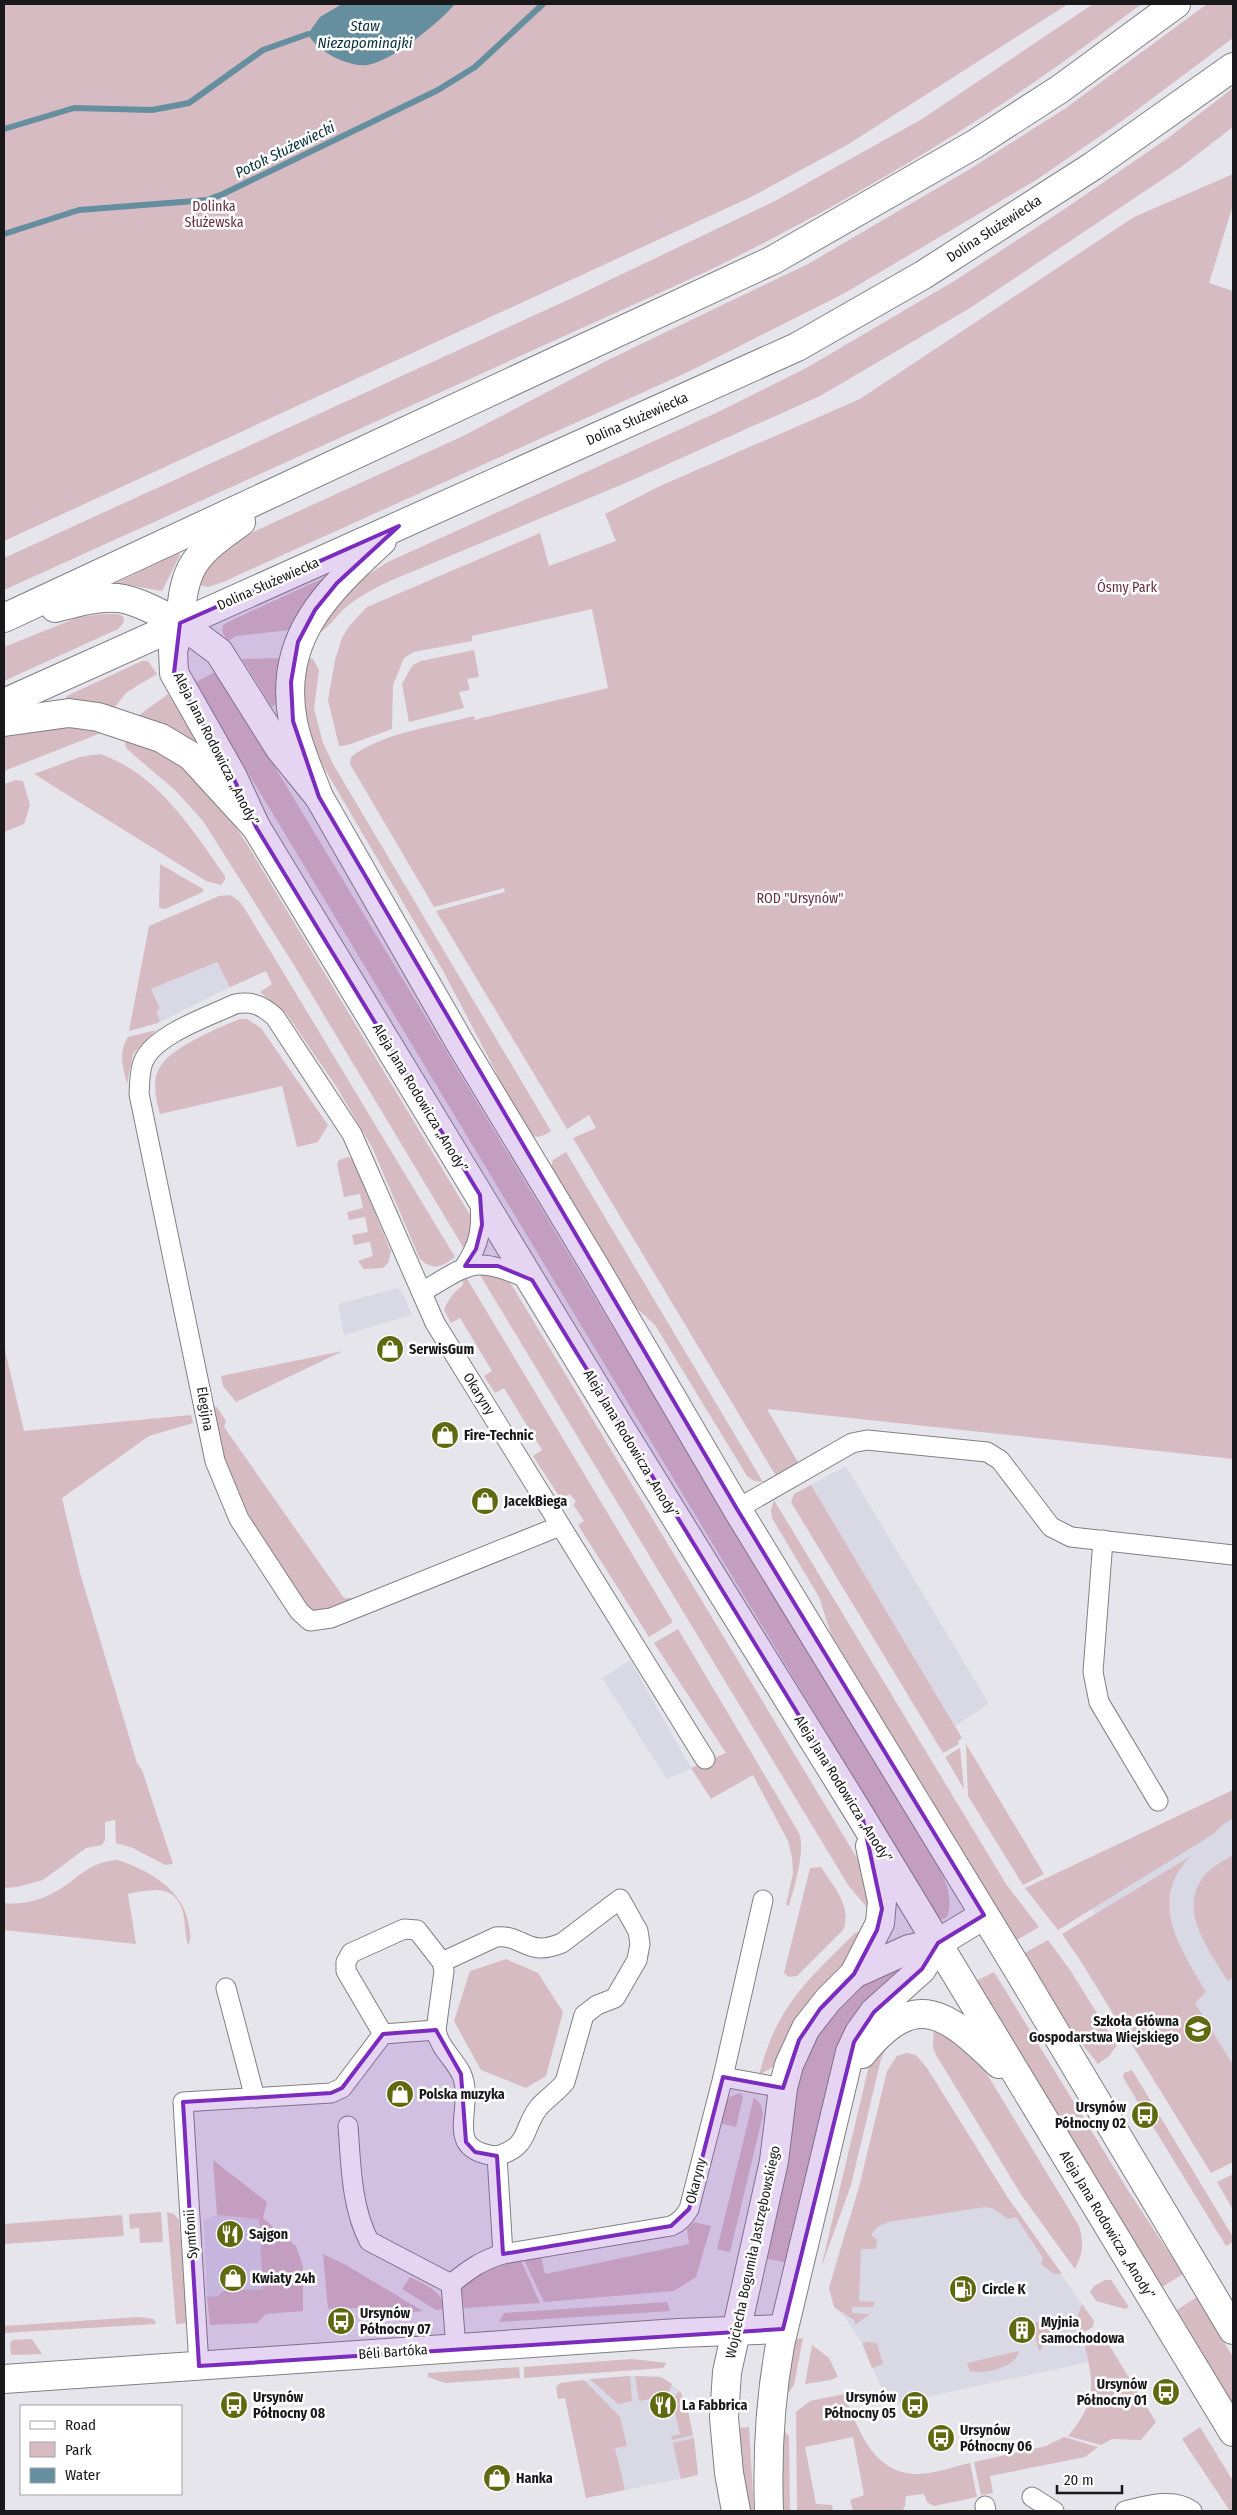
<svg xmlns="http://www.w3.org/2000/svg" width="1237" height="2515" viewBox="0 0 1237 2515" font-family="'Fira Sans Condensed',sans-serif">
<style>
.built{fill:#d9d8e5}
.green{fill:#d6bbc2}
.water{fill:#658f9e}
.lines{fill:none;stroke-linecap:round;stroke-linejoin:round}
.stream{stroke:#658f9e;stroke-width:6}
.street-casing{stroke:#808085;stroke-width:21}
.secondary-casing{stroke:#808085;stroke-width:30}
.primary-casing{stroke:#808085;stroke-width:30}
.street{stroke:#fff;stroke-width:19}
.secondary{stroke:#fff;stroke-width:28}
.primary{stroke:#fff;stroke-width:28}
.marked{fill:#7b2cbf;fill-opacity:0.2;stroke:#7b2cbf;stroke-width:4;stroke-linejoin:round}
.labels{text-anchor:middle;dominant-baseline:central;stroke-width:5;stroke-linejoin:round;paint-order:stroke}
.park-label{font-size:14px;fill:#662f41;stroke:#fff}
.street-label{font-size:14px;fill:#19191b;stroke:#fff}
.poi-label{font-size:14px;font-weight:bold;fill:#19191b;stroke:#fff;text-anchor:start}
.water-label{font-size:15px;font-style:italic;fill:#06303c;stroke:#fff}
</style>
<rect width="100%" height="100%" fill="#e6e5eb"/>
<g class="built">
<polygon points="217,962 230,987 158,1023 160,1020 156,1011 160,1009 151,989"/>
<polygon points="398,1288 404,1296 412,1315 344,1335 338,1304"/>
<polygon points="846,1466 989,1704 955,1726 811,1485"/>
<polygon points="630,1660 691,1768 667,1779 602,1678"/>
<polygon points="1233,1790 1233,2146 1068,1869"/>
<polygon points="1008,2198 1082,2304 1077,2327 1089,2362 889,2405 862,2343 843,2315 834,2307 829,2288 847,2225"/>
<polygon points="217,2215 259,2219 263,2289 223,2291 218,2296 207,2297 204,2220"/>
<polygon points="635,2376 661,2377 680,2391 687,2406 693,2435 698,2475 586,2498 565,2398 558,2399 556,2387 560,2383"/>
</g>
<g class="green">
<polygon points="4,4 1068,4 847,145 751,197 4,541"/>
<path d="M1093,4H1142C1111,26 1081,50 1050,71C943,147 827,212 710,270L4,590V558L570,299L775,201L922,119Z"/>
<path d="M1207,4H1233V38L1122,121L1036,180L843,294L688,372L223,582L208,587L202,586L200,583C202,563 226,550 240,538L463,436L610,359L808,264L970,169L1066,108Z"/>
<path d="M1233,88V127L1181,167L970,308L820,396L628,482L392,580C375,588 359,596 345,608C335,617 328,629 316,635C324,602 362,577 390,561L718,412L808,367L956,280L1066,208L1168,138Z"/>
<path d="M1233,174V205L1209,283L1233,291V1459L767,1409L799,1464L776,1476L573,1138L596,1128L589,1115L567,1129L436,911L505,892L504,888L434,907L350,764L351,757C381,733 437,726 474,716L475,720L482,718L608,688L592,609L472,636V641L414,652L404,658L393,685L392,729L348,745L339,746L328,700L335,660L342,638L350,625L367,607L540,533L549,566L616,541L605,514L660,486L860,399L1134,217Z"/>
<polygon points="178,553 180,555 162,591 116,583"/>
<polygon points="330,575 290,630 236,636 228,641 222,632 223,625 228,622"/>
<polygon points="103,614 117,614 123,616 124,622 118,629 4,681 4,647 79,617"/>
<polygon points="474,650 479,677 467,679 470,690 459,692 464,708 409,722 402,684 408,673 413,665 421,661"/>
<path d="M306,657L313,659L319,670L314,709L323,743L333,764L551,1131C542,1136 538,1140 528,1133L442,969L310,744L301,698Z"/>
<polygon points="281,658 278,703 272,707 242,659"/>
<polygon points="142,661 148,661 157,674 127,692 113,709 66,701 66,697 71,694"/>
<path d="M217,671L940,1870C947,1883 954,1904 946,1918L941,1919L937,1916L194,683Z"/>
<polygon points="168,694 202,749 138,716"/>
<polygon points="74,725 106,731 4,771 4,734"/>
<polygon points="128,735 171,756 220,804 247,844 476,1225 466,1252 294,965 203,821 176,791 128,750 125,745"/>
<path d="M100,754C157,773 192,829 225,876V880L221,885L206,881L34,774L80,757Z"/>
<polygon points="16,780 23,781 30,805 24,824 4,832 4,784"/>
<polygon points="160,864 203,889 203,892 165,909 159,908"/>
<path d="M230,895L239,901L245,909L455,1257C442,1267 433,1271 420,1259L372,1147L336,1086L286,1013L260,992L272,984L266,971L230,987L217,962L151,989L160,1009L156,1011L160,1020L158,1023L129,1031L149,926L219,896Z"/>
<path d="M240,1019H247L261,1028L328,1125L318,1142L297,1147L282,1086L160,1114C148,1072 158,1060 194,1040C209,1032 224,1025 240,1019Z"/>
<path d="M156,1030L133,1054L127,1084C123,1068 118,1052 128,1037Z"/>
<polygon points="566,1152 763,1482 754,1481 747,1476 655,1325 631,1303 550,1170 553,1160"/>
<polygon points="348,1157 351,1158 356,1166 391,1252 388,1263 383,1268 364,1269 358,1261 373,1256 370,1242 354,1245 352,1235 368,1232 365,1217 349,1220 347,1212 363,1208 360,1194 344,1197 337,1164 339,1160"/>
<polygon points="477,1270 508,1279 863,1868 867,1876 870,1911 848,1885"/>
<path d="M466,1277L673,1622L649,1637L578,1525L584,1521L573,1504L576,1502L570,1494L561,1499L533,1456L542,1450L504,1388L495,1393L484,1376L492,1371L460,1318L451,1323L444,1310C449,1298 453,1293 463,1285V1279Z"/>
<polygon points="4,1346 24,1431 191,1415 193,1423 149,1436 62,1498 80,1573 137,1763 142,1770 173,1864 165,1865 133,1848 116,1843 115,1820 105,1822 105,1840 102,1845 86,1848 43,1880 17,1887 4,1888"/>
<polygon points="343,1351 236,1402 223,1386 221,1376"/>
<polygon points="212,1407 217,1407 226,1421 224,1427 344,1598 352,1598 352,1602 343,1608 310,1613 245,1520 219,1454"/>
<polygon points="811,1485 962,1738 958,1741 959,1744 943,1753 791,1502 794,1494"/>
<polygon points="774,1500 1006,1884 1039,1927 1015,1941 831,1634 819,1597 772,1518 771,1510"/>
<path d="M678,1629L799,1833C806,1851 794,1887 789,1906L786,1905L793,1873L792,1857L788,1841L753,1775L711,1799L691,1768L726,1753L654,1643Z"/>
<polygon points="966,1744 1044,1874 1023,1885 968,1796"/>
<polygon points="960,1748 964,1789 945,1757"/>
<polygon points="1233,1790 1233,1818 1221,1826 1215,1833 1058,1930 1025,1888"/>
<path d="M1233,1855V1978L1228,1981C1210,1951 1176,1909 1205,1875C1212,1866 1224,1861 1233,1855Z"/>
<path d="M1191,1856C1146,1901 1181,1949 1206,1992L1195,2003L1233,2065V2162L1211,2173L1080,1960L1062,1934Z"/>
<path d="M117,1860C148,1869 185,1891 189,1926C190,1933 192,1939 188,1945C184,1933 186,1920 182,1909C173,1883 149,1890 128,1894L136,1944L4,1930V1903C20,1905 39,1901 53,1893C78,1880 87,1862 117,1860Z"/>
<path d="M821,1867C833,1886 853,1907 843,1930L797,1976L789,1977L784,1973L810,1868Z"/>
<path d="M861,1931L868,1933L773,2067L759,2075C777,2005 807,1981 855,1933Z"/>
<polygon points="1048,1940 1070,1970 1117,2045 1109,2056 1098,2064 1059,2015 1023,1954"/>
<polygon points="506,1959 538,1973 563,2012 546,2076 526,2088 481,2070 454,2021 470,1971"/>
<polygon points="898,1961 904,1970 873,1995 788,2263 764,2258 796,2081 821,2028 860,1986"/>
<polygon points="994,1972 1129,2192 1183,2274 1162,2287 976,1981"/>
<path d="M934,2024L979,2061L1079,2226C1084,2243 1083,2253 1075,2269L1022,2196L936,2055L933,2047Z"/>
<path d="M915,2029C900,2035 887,2044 881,2059L851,2185L821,2268L871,2057L880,2041Z"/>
<polygon points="907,2053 916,2055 927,2068 1008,2198 1062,2274 1054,2274 1041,2264 1043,2258 1016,2217 1008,2219 992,2208 985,2207 888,2222 877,2227 871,2235 877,2240 876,2249 861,2249 859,2301 875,2302 873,2307 852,2307 852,2313 870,2314 855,2325 854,2320 834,2307 829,2288 859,2187 887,2071 897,2056"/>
<polygon points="1132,2070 1233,2237 1233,2242 1226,2246 1152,2125 1155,2123 1144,2104 1140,2106 1123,2077 1124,2073"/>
<path d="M741,2093L743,2097L736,2127L718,2123C722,2108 724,2096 741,2093Z"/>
<polygon points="754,2097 761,2105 763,2115 730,2252 717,2249"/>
<polygon points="213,2160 267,2202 263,2218 296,2246 303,2266 303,2311 266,2314 257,2323 210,2325 207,2297 218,2296 223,2291 263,2289 259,2219 217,2215"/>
<polygon points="1233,2174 1233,2210 1217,2182"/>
<polygon points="161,2212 163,2242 140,2243 139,2228 130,2229 129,2214"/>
<polygon points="167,2212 174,2214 179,2220 188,2323 176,2324"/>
<polygon points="122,2215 124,2236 4,2244 4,2224"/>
<polygon points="694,2222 711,2226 696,2277 674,2291 544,2302 523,2258 541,2256 545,2274 689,2244 687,2229"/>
<polygon points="323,2254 344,2264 423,2311 386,2314 359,2308 328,2309"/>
<polygon points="520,2258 540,2303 464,2308 461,2287 488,2266"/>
<path d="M410,2277C423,2284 444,2291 444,2309L436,2310L402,2289Z"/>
<polygon points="1105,2280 1111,2280 1129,2307 1125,2309 1096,2301 1090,2292 1094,2286"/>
<polygon points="1197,2297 1233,2357 1233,2405 1177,2310"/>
<polygon points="667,2302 670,2311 499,2322 504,2313"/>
<polygon points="1082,2304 1094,2321 1093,2327 1078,2335 1078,2315"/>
<polygon points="139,2317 154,2319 156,2324 4,2333 4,2326"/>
<polygon points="1051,2319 1055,2339 1046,2340 1040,2351 1038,2348 1032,2323"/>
<polygon points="803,2338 794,2385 784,2399 794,2339"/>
<polygon points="32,2339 42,2354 11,2355 10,2343 13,2340"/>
<path d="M1106,2340L1156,2422L1141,2440L1112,2439L1101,2445L1068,2436C1096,2403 1095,2385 1084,2344Z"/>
<polygon points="869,2342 877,2343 883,2364 872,2368 862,2343"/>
<polygon points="812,2345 829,2358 838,2377 831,2380 805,2384"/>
<path d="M1019,2351C1017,2367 984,2375 970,2371L967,2363Z"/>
<polygon points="632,2359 667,2363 663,2368 524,2378 524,2367"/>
<polygon points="519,2367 520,2378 445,2383 428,2377 428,2373"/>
<polygon points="630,2376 632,2401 618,2404 590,2379"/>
<polygon points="635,2376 661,2377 672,2384 667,2396 639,2401"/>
<polygon points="584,2380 620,2417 627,2446 615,2448 625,2490 586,2498 565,2398 558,2399 556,2387 560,2383"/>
<polygon points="680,2391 687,2406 693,2435 672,2440 671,2436 680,2434 672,2399"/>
<path d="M844,2394C858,2427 870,2470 913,2474C931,2475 952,2467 970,2463L977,2497L934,2506L927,2502L924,2494L906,2496L905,2506L902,2511H853L850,2500L864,2495L853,2437L805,2447L816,2504L832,2505L833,2511H797L796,2412L810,2401Z"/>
<polygon points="749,2427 754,2511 746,2511 737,2428"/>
<polygon points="780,2427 789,2436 790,2511 781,2511"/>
<polygon points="1200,2427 1233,2481 1233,2511 1230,2511 1182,2439"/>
<polygon points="1064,2437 1098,2447 1085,2457 990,2476 993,2493 981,2495 974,2462 1046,2446"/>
<polygon points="694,2438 698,2475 681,2479 673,2443"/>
</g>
<path class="water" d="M342,4H455C440,22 391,62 367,65C356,67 336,59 327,53C319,47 313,43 308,34L320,17Z"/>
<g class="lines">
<g class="stream">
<polyline points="4,129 74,108 152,110 189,103 263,50 308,34"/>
<polyline points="4,234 79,210 207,200 223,194 438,90 475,67 543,4"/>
</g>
<g class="street-casing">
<g id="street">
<path d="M465,1266C480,1243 482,1229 480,1202"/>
<path d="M422,1292C474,1261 474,1256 531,1280"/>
<polyline points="737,1509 852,1443 867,1440 987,1452 1000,1460 1051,1527 1071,1537 1233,1555"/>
<path d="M560,1526L331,1618L310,1621L299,1611L239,1519L215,1461L139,1094C140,1083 139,1070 144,1060C156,1034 210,1016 235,1004C252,1001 262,1005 275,1017L352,1134L435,1323L705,1759"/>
<polyline points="1103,1540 1093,1672 1099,1702 1158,1801"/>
<path d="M442,1962L496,1937C524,1934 526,1958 562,1943L620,1899L638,1931L640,1944L637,1960L615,1998L597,2005L584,2015L565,2082C557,2092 547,2098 539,2107C522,2128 531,2146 497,2156"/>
<polyline points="226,1988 255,2098"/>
<polyline points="383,2034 436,2030"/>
<polyline points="723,2077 783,2088"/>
<path d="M348,2126C351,2164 351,2206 369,2241L451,2284"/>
<path d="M456,2348L451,2284C468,2270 482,2260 503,2254L671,2226C680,2222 684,2217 689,2209L723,2077L763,1900"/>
<path d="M199,2366L183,2102L331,2093L342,2088L383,2034L346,1971V1962L351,1953L404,1929L417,1930L442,1962L444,1971L436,2030C439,2047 453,2058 461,2073C477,2107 439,2150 497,2156L503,2254"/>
<polyline points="1032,2497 1054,2511"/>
<polyline points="985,2506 986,2511"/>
<path d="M1125,2511C1146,2506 1173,2497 1192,2511"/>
</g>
</g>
<g class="secondary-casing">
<g id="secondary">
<polyline points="854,1974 909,1949 938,1943 984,1915"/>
<path d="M862,2054C916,1987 948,2014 999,2064"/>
<polyline points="1233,2330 1017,1968 737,1509 594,1265 460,1043 319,797 280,749 219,652 180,623 173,651 174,673 233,777 256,827 616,1421 860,1815 1233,2432"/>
<polyline points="4,2379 678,2333 783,2329"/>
<polyline points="736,2511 729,2473 724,2418 727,2372 774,2161 783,2088 789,2065 806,2028 828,2000 854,1974 880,1923 882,1901 870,1846"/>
<path d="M769,2511C767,2456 770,2400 780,2345L850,2052L859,2033L874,2012L922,1969L938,1943"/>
</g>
</g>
<g class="primary-casing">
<g id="primary">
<path d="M55,608C74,603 98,596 118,598C140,601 160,614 180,623"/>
<polyline points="4,618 773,260 975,144 1060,89 1176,4"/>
<path d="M180,623C184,565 194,555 241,522"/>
<polyline points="4,703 797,347 923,275 1093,166 1233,67"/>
<polyline points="4,722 69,713 98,717 161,738 191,756 256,827"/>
<path d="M319,797C310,773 298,748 293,722C277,638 327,592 382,541"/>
</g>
</g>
<use href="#street" class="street"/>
<use href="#secondary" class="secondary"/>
<use href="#primary" class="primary"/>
</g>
<path class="marked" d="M399,526L337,583L315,610L298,642L291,682L293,721L319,797L737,1509L984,1915L938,1943L922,1969L874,2012L854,2042L783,2329L199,2366L183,2102L331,2093L342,2088L383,2034L436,2030L461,2074L466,2142L475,2152L497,2156L503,2254L671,2226L689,2209L723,2077L783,2088L799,2040L820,2009L854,1974L877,1930L882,1909L863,1820L532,1280L498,1266H465L476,1249L482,1225L480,1195L256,827L233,777L174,673L180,623Z"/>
<defs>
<g id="shop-disc" transform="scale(1.4375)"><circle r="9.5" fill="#5f690f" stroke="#fff"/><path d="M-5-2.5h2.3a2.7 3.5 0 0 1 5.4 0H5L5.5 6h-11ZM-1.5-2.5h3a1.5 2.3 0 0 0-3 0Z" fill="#fff"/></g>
<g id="university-disc" transform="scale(1.4375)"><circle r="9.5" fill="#5f690f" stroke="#fff"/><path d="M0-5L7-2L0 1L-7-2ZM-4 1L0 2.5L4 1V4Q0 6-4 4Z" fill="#fff"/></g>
<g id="bus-disc" transform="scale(1.4375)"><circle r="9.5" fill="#5f690f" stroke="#fff"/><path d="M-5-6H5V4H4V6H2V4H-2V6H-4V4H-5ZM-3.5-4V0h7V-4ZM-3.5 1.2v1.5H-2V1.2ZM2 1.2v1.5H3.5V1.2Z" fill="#fff"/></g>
<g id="restaurant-disc" transform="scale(1.4375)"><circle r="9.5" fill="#5f690f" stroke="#fff"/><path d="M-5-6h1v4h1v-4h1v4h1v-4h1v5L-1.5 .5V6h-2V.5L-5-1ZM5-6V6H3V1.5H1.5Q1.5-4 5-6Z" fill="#fff"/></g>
<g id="fuel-disc" transform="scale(1.4375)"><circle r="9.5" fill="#5f690f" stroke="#fff"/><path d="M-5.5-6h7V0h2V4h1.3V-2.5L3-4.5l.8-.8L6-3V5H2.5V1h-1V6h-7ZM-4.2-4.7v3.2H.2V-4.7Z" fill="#fff"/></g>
<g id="building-disc" transform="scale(1.4375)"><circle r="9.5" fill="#5f690f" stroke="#fff"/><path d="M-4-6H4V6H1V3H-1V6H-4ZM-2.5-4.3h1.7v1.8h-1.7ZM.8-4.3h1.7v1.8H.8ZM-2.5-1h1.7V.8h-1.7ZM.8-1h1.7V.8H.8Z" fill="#fff"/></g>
</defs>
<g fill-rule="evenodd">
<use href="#shop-disc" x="390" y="1349"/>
<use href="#shop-disc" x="445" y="1435"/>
<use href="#shop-disc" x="485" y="1501"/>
<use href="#university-disc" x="1198" y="2029"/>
<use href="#shop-disc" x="400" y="2094"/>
<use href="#bus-disc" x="1145" y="2115"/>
<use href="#restaurant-disc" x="230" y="2234"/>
<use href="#shop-disc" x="233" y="2278"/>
<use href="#fuel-disc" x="963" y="2289"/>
<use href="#bus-disc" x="341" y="2321"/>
<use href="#building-disc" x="1022" y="2330"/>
<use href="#bus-disc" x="1166" y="2392"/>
<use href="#bus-disc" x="234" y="2405"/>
<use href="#restaurant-disc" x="663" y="2405"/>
<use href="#bus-disc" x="915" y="2405"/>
<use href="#bus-disc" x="941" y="2438"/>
<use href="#shop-disc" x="497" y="2478"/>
</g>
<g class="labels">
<g class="park-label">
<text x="214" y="206">Dolinka<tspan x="214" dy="16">Służewska</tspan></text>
<text x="1127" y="587">Ósmy Park</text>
<text x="800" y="898">ROD "Ursynów"</text>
</g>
<g class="street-label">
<text transform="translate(994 229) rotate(-33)">Dolina Służewiecka</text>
<text transform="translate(637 419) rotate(-24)">Dolina Służewiecka</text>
<text transform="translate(268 584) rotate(-24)">Dolina Służewiecka</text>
<text transform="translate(216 749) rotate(63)">Aleja Jana Rodowicza „Anody”</text>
<text transform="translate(420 1098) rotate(59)">Aleja Jana Rodowicza „Anody”</text>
<text transform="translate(479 1394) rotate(58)">Okaryny</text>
<text transform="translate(205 1409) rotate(81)">Elegijna</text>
<text transform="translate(631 1444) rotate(59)">Aleja Jana Rodowicza „Anody”</text>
<text transform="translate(843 1789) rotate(58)">Aleja Jana Rodowicza „Anody”</text>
<text transform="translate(696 2181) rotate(-76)">Okaryny</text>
<text transform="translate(1107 2225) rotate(59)">Aleja Jana Rodowicza „Anody”</text>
<text transform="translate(191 2234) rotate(-94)">Symfonii</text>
<text transform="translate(753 2252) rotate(-78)">Wojciecha Bogumiła Jastrzębowskiego</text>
<text transform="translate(393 2352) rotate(-4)">Béli Bartóka</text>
</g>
<g class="poi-label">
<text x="409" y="1349">SerwisGum</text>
<text x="464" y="1435">Fire-Technic</text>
<text x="504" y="1501">JacekBiega</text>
<text x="1179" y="2021" text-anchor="end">Szkoła Główna<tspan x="1179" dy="16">Gospodarstwa Wiejskiego</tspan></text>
<text x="419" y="2094">Polska muzyka</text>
<text x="1126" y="2107" text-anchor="end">Ursynów<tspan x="1126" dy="16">Północny 02</tspan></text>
<text x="249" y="2234">Sajgon</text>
<text x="252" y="2278">Kwiaty 24h</text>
<text x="982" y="2289">Circle K</text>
<text x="360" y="2313">Ursynów<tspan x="360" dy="16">Północny 07</tspan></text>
<text x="1041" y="2322">Myjnia<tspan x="1041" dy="16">samochodowa</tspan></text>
<text x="1147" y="2384" text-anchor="end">Ursynów<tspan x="1147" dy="16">Północny 01</tspan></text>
<text x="253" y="2397">Ursynów<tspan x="253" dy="16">Północny 08</tspan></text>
<text x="896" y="2397" text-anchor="end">Ursynów<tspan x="896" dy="16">Północny 05</tspan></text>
<text x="682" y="2405">La Fabbrica</text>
<text x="960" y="2430">Ursynów<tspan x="960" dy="16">Północny 06</tspan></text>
<text x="516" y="2478">Hanka</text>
</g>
<g class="water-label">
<text x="365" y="26">Staw<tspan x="365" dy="17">Niezapominajki</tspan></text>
<text transform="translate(285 150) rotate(-26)">Potok Służewiecki</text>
</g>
</g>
<rect width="1237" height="2515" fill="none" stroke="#19191b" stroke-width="10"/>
<rect x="20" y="2405" width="162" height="90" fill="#ffffff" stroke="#a3a3a4"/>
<rect x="30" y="2421" width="25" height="8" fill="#ffffff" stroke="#a3a3a4"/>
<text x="65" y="2430" font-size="15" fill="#19191b">Road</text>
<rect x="30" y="2442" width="25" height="15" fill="#d6bbc2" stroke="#a3a3a4"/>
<text x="65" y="2455" font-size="15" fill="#19191b">Park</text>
<rect x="30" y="2468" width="25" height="15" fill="#658f9e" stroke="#a3a3a4"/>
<text x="65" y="2480" font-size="15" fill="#19191b">Water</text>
<path d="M1057 2485v8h65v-8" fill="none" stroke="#19191b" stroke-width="2.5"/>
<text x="1064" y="2485" font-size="15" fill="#19191b" stroke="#ffffff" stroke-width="4" paint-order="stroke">20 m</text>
</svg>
